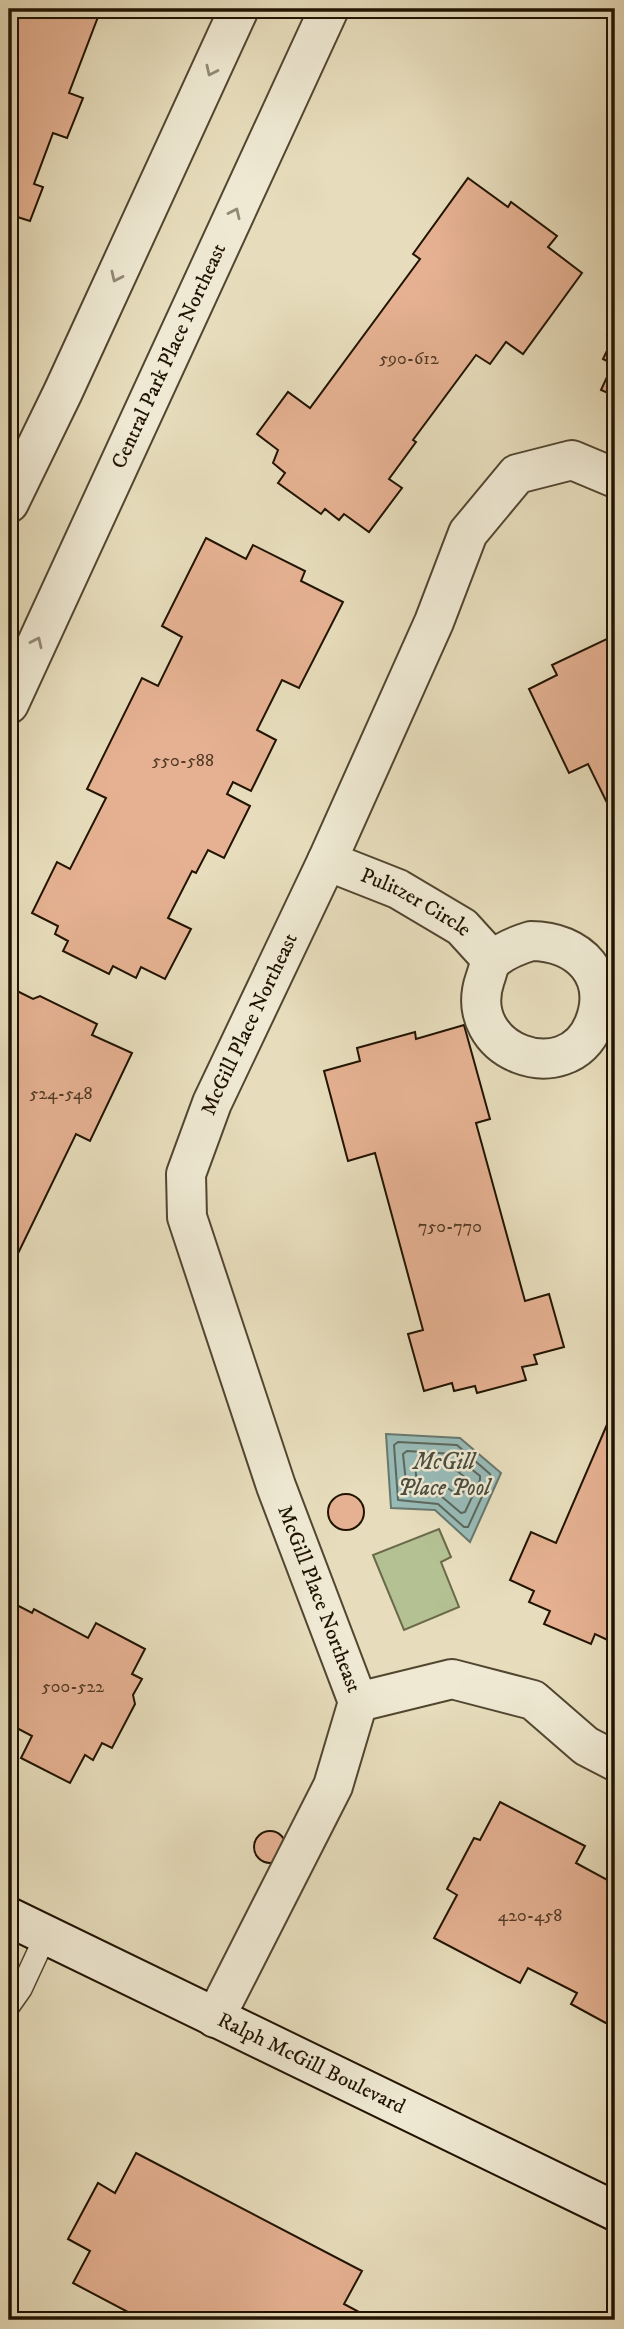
<svg xmlns="http://www.w3.org/2000/svg" width="624" height="2329" viewBox="0 0 624 2329" font-family="'IM FELL DW Pica',serif">
<style>
.green{fill:#b4c192;stroke:#6a6a4a;stroke-width:2}
.water{fill:#98bbb7;stroke:#68786f;stroke-width:2}
.lines{fill:none;stroke-linecap:round;stroke-linejoin:round}
.shore{stroke:#5c675c;stroke-width:2}
.building{fill:#e5b192;stroke:#211302;stroke-width:2}
.lane-casing{stroke:#524630;stroke-width:24}
.street-casing{stroke:#524630;stroke-width:42}
.secondary-casing{stroke:#211302;stroke-width:42}
.lane{stroke:#efe9d3;stroke-width:21}
.street{stroke:#efe9d3;stroke-width:38}
.secondary{stroke:#efe9d3;stroke-width:38}
.oneway{stroke:#928975}
.labels{text-anchor:middle;dominant-baseline:central;stroke-width:5;stroke-linejoin:round;paint-order:stroke}
.number-label{font-size:18px;fill:#523a26}
.street-label{font-size:21px;fill:#211302;stroke:#efe9d3}
.water-label{font-size:23px;font-style:italic;fill:#4b4e41;stroke:#efe9d3}
</style>
<rect width="100%" height="100%" fill="#e7ddbc"/>
<filter id="stains"><feTurbulence type="fractalNoise" baseFrequency=".00286" numOctaves="4"/><feColorMatrix values="0 0 0 0 .2 0 0 0 0 .09 0 0 0 0 .02 0 0 0 .5 -.17"/></filter>
<radialGradient id="worn" r=".72"><stop offset=".6" stop-color="#630" stop-opacity="0"/><stop offset="1" stop-color="#630" stop-opacity=".3"/></radialGradient>
<polygon class="green" points="439,1529 451,1557 441,1562 459,1607 404,1630 373,1555"/>
<polygon class="water" points="386,1434 460,1438 501,1473 470,1542 435,1510 391,1508"/>
<g class="lines">
<g class="shore">
<polygon points="398,1442 457,1445 490,1474 491,1477 468,1527 464,1527 438,1504 398,1500 394,1445"/>
<polygon points="407,1451 453,1454 480,1476 480,1480 465,1512 461,1513 441,1496 407,1492 403,1454"/>
<polygon points="418,1462 449,1464 468,1480 462,1494 458,1495 443,1485 417,1483 415,1466"/>
</g>
</g>
<g class="building">
<polygon points="9,9 101,9 69,93 83,98 67,138 53,133 34,184 43,187 30,221 11,215 9,220"/>
<polygon points="468,178 508,207 511,202 557,236 548,247 582,273 523,354 506,342 490,364 476,355 413,440 416,442 389,479 402,488 369,532 344,514 339,520 325,509 321,514 278,483 285,473 273,463 278,450 257,434 288,392 310,408 420,259 413,254"/>
<polygon points="615,316 615,396 601,390 613,364 603,359 613,338 607,335"/>
<polygon points="206,538 246,559 253,545 305,571 301,581 343,602 299,688 282,680 257,730 276,740 251,791 233,782 227,794 250,806 224,858 208,850 196,873 192,871 168,918 191,929 165,979 141,967 136,978 113,966 109,974 63,951 68,941 55,934 58,926 32,913 57,862 70,869 106,798 87,789 142,678 158,686 182,637 162,626"/>
<polygon points="613,636 615,641 615,819 588,764 569,773 529,689 557,675 552,665"/>
<polygon points="9,987 33,999 40,996 97,1024 92,1035 132,1053 90,1141 76,1134 9,1272"/>
<polygon points="464,1025 490,1119 476,1123 525,1301 549,1294 564,1347 534,1355 537,1364 522,1367 526,1380 477,1393 475,1386 454,1391 452,1383 424,1391 408,1334 423,1330 375,1153 348,1161 324,1071 360,1061 357,1048 415,1032 416,1039"/>
<polygon points="615,1406 615,1639 613,1639 612,1642 595,1634 591,1644 544,1624 550,1611 529,1602 534,1591 510,1580 531,1532 556,1543"/>
<circle cx="346" cy="1512" r="18"/>
<polygon points="9,1601 32,1613 34,1609 88,1638 96,1623 145,1649 132,1674 142,1679 133,1695 135,1704 112,1748 102,1743 93,1760 85,1755 70,1783 21,1758 32,1736 9,1724"/>
<polygon points="500,1802 585,1846 576,1863 615,1884 615,2028 571,2004 577,1993 528,1968 520,1983 434,1938 457,1895 447,1889 474,1838 480,1840"/>
<circle cx="270" cy="1847" r="16"/>
<polygon points="136,2153 362,2271 344,2304 363,2314 359,2320 143,2320 73,2283 90,2251 68,2239 98,2183 115,2193"/>
</g>
<g class="lines">
<g class="lane-casing">
<polyline id="lane" points="9,2006 21,1989 46,1935"/>
</g>
<g class="street-casing">
<g id="street">
<polyline points="9,503 63,392 239,9"/>
<path id="s1" d="M9,704L329,9"/>
<path id="s2" d="M327,861L398,889L462,927L492,960"/>
<path d="M531,941C579,941 613,976 594,1024C567,1091 460,1052 485,979C487,974 489,963 493,960C503,951 518,945 531,941Z"/>
<polyline points="358,1702 452,1679 533,1700 586,1746 615,1761"/>
<path id="s3" d="M215,2018L333,1786L358,1702L276,1486L187,1217L186,1174L212,1103L327,861L434,622L468,533L517,474L572,460L615,478"/>
</g>
</g>
<g class="secondary-casing">
<g id="secondary">
<path id="s4" d="M9,1917L615,2211"/>
</g>
</g>
<use href="#lane" class="lane"/>
<use href="#street" class="street"/>
<use href="#secondary" class="secondary"/>
</g>
<defs><path id="oneway-chevron" d="M-2-3.5L2.5 0L-2 3.5" fill="none" stroke-width="1.6" stroke-linecap="round" stroke-linejoin="round" transform="scale(1.75)"/></defs>
<g class="oneway">
<use href="#oneway-chevron" transform="translate(211 71) rotate(115)"/>
<use href="#oneway-chevron" transform="translate(235 213) rotate(-65)"/>
<use href="#oneway-chevron" transform="translate(116 277) rotate(115)"/>
<use href="#oneway-chevron" transform="translate(37 642) rotate(-65)"/>
</g>
<g class="labels">
<g class="number-label">
<text x="409" y="359">590-612</text>
<text x="183" y="761">550-588</text>
<text x="61" y="1094">524-548</text>
<text x="450" y="1227">750-770</text>
<text x="73" y="1687">500-522</text>
<text x="530" y="1916">420-458</text>
</g>
<g class="street-label">
<text stroke="none"><textPath href="#s1" startOffset="383">Central Park Place Northeast</textPath></text>
<text stroke="none"><textPath href="#s2" startOffset="98">Pulitzer Circle</textPath></text>
<text stroke="none"><textPath href="#s3" startOffset="1068">McGill Place Northeast</textPath></text>
<text transform="translate(319 1599) rotate(69)">McGill Place Northeast</text>
<text stroke="none"><textPath href="#s4" startOffset="336">Ralph McGill Boulevard</textPath></text>
</g>
<g class="water-label">
<text x="444" y="1462">McGill<tspan x="444" dy="26">Place Pool</tspan></text>
</g>
</g>
<rect width="624" height="2329" fill="none" stroke="#e7ddbc" stroke-width="35"/>
<rect x="10" y="10" width="603" height="2308" fill="none" stroke="#211302" stroke-width="3.5"/>
<rect x="18" y="18" width="589" height="2294" fill="none" stroke="#211302" stroke-width="2"/>
<rect width="100%" height="100%" filter="url(#stains)"/>
<rect width="100%" height="100%" fill="url(#worn)"/>
</svg>
